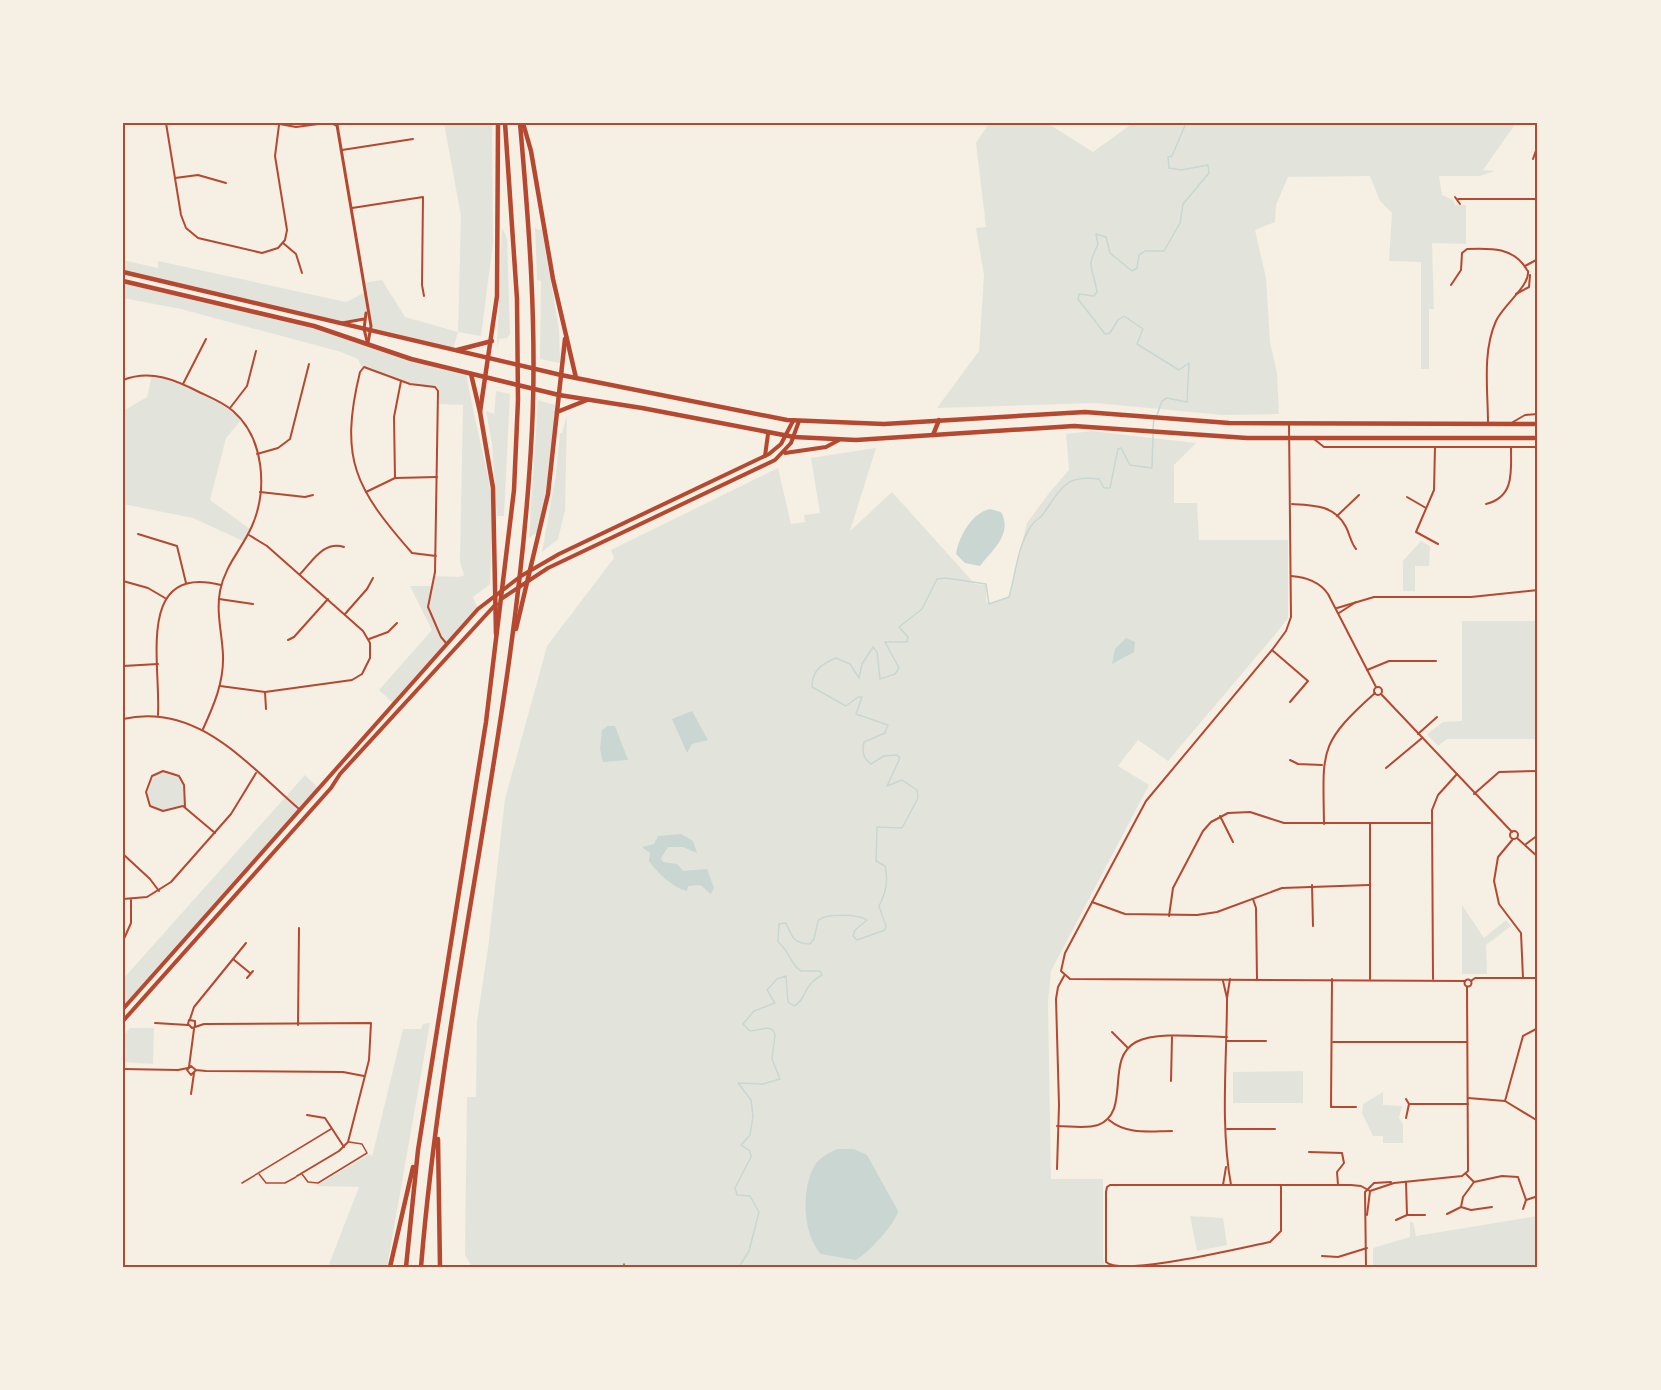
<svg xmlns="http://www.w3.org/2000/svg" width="1661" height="1390" viewBox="0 0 1661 1390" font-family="Signika,sans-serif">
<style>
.green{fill:#e2e4dc}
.water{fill:#c9d6d2}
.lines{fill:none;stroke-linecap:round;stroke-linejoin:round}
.stream{stroke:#c9d6d2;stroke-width:1.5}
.service{stroke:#b5482f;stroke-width:1.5}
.minor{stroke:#b5482f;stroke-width:2}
.tertiary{stroke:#b5482f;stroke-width:3}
.primary{stroke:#b5482f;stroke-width:4}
.trunk{stroke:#b5482f;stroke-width:4.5}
.motorway{stroke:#b5482f;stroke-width:4.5}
.neatline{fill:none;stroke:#b5482f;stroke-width:2}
</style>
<rect width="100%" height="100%" fill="#f6efe4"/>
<g class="green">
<polygon points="444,123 492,123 493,243 481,336 458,332 453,349 371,330 366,312 364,319 341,323 123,272 123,260 158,268 158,261 346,302 364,293 362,283 382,280 405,317 458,332 461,216"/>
<polygon points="989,123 1047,123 1093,152 1133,123 1516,123 1483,170 1495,171 1480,176 1439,176 1442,195 1453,200 1455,205 1466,205 1466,244 1432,243 1434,309 1429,309 1429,369 1421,369 1421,262 1389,261 1392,213 1380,201 1370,176 1288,177 1276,205 1275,222 1255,230 1266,278 1270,342 1277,373 1279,414 1223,415 1095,403 937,408 979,351 984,275 976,228 986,227 976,143"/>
<polygon points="535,227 538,230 542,229 559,330 560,363 540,359 541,281 537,280"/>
<polygon points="502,228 507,238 510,334 507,338 499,339 497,349"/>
<path d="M123,281L314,326L466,373C472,408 481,443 488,477C495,512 491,549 490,584L473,597L478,609L393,703L379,690L432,630L410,586H432L435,576L459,577L464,575L460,562L463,405L439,404V392L435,387L401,381L368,367L362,368L358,359L341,352L181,309L123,298Z"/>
<path d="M152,375C183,380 218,398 241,420L226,438L210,500L250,529L243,541L193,518L123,504V411L147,397Z"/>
<polygon points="496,391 510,394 504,516 497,516 492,444 486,411 494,414"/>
<polygon points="538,400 555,405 555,417 546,490 538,532 529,538"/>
<polygon points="567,415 565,511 558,539 542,552 556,474 560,433 562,433"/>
<polygon points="1092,431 1196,443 1174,465 1174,503 1197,503 1199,540 1288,540 1288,618 1274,636 1168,761 1138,740 1118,766 1149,785 1051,971 1048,1004 1051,1179 1103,1179 1103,1259 1106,1267 472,1267 465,1255 467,1097 476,1097 477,1021 488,948 505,799 547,646 614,558 611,550 778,468 791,524 805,522 804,515 820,513 811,458 876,448 850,531 892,492 975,584 987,585 986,601 991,604 1009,597 1027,523 1049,493 1069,470 1066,434"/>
<polygon points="1421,541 1430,546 1429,566 1415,566 1415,591 1403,591 1403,561"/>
<polygon points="1462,621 1538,621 1538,739 1447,739 1438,746 1427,734 1443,722 1462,721"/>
<path d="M163,771L174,772L182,779L185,807L179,806L160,811L148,803C145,786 148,778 163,771Z"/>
<polygon points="305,775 318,788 123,1008 123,979"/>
<polygon points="1462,905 1484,938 1506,920 1511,926 1486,945 1487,974 1462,974"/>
<polygon points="430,1023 387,1267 328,1267 359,1187 316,1186 370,1154 372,1157 403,1029 421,1029 423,1024"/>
<polygon points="130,1028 154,1028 153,1064 123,1062 123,1036"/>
<polygon points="1303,1071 1303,1103 1233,1103 1233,1072"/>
<polygon points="1383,1092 1383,1105 1402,1106 1399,1118 1403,1124 1403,1143 1383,1143 1383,1136 1373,1136 1362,1113 1363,1104"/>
<polygon points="1190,1216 1223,1218 1227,1245 1197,1251"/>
<polygon points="1538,1216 1538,1267 1373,1267 1373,1248 1410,1237 1410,1222 1413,1222 1416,1236"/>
</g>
<g class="water">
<path d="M990,509L1001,512C1013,534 993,549 980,566L965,563L956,554C959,536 972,513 990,509Z"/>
<polygon points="1126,638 1135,642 1134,652 1112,664 1115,649"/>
<polygon points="692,711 708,740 692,744 687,753 672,719"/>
<polygon points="608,726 615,726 628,760 603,762 600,749 602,730"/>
<path d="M681,834L693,841L697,853L683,847H668L661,858L663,862L677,864L683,871L707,869L714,888L711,894C699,886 707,884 688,886L687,891C674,888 657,873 649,861L650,853L642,847L654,844L658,836Z"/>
<path d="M838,1149H854L867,1155L898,1211C896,1223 866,1256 855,1260L821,1254C802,1234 801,1188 815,1165C820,1157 830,1152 838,1149Z"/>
</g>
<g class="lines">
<g class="stream">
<path d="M1157,415L1162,401L1167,398L1187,402L1189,363L1179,370L1137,344L1143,329L1124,316L1118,320L1110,333L1105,334L1078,299L1079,294L1094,296L1097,292C1093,265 1085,271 1098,244L1096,234L1106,237L1110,253L1132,271L1137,268L1139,255L1145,251H1164L1180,223L1183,204L1209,173L1208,165L1181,170L1169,168L1168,157L1172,156L1186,123"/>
<polyline points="1153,429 1154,419"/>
<path d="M739,1267L749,1251L759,1212L750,1196L737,1195L735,1188L751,1157L750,1151L741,1145L750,1135L753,1116L751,1100L738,1083L763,1084L780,1079L772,1059L775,1035L773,1030L768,1028L750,1031L743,1024L754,1011L775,1003L767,990L777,979L786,976L788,1002L794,1006C808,998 801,987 822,975L820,971H801C790,964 789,950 778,942L779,924L786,923C792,937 794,944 810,944L814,939L818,921C825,913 858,914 867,920L855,930L853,936L857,940L885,930L886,926L879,906C886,893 889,881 885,866L876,861L877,827L902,828L918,798L917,790L902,780L887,786L900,758L897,755L884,756L871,764C863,758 862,752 864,742L885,733L888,725L856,714L862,697H858L846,706L812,687C812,670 822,664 836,658L850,664L859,678L862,664L873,647L877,652L880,679L895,674L899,668L885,642H907L908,637L899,627L922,609L937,579L946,578L986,584L989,604L1009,597C1016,573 1017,548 1031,526C1035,520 1041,518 1044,513C1062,487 1065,475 1099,479L1104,488H1110L1118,449L1121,448L1130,465L1152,468L1153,434"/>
</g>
<g class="service">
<polyline points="259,1174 266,1183 285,1183 296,1177"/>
<polyline points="302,1174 308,1182 318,1183 367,1153 362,1144 349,1142"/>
<polyline points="242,1183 331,1129"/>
<polyline points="624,1267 624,1264"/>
</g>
<g class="minor">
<polyline points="166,123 181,215 186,228 198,238 262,253 278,248 285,240 287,230 275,156 279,125"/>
<polyline points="274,123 296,127 326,123"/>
<polyline points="342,150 413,139"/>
<polyline points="1533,159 1538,145"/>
<polyline points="175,178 198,175 226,183"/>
<polyline points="1455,197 1460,204"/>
<polyline points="1458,199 1538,199"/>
<polyline points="352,208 423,197 422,285 424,296"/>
<polyline points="283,243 296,254 302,273"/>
<polyline points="1525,266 1538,259"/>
<path d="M1451,285L1461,270L1462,253L1467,249C1491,248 1514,247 1527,270"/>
<polyline points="1516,294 1529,287 1530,275"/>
<path d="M123,380C151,369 176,380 201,393C212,398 224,403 233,411C264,438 268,489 252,526C242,549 225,565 220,591C216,613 222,633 223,655C224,682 214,705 203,729"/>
<polyline points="183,384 206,339"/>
<polyline points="230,408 247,386 256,351"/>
<polyline points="1513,422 1525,415 1538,414"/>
<path d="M1488,423C1488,391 1482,352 1496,321C1503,305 1530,286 1528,271"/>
<polyline points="1289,424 1291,617 1286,631 1272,650 1146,801 1065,953 1061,971 1070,979 1465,981"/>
<polyline points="1314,439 1324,447 1538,447"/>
<polyline points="1435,447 1434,490 1416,532 1438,544"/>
<polyline points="257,454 278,448 290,439 309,364"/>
<polyline points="395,478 394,417 401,381"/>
<polyline points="260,492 305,497 313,495"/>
<polyline points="366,492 395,478 437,477"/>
<polyline points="1407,497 1426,508"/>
<path d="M1292,504C1313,505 1335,505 1346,527C1350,535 1351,543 1356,549"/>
<path d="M1486,504C1515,497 1511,471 1511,447"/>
<polyline points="1337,516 1359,495"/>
<polyline points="138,534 177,546 186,583"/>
<path d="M436,556L412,553C355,488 339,459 360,372L364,367L410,384L435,387L438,391L435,572L428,607L441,637L446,643"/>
<path d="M300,574C312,562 324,540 344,547"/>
<path d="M1291,576C1306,577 1319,581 1328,594L1376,687"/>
<polyline points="123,581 148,588 165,598"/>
<polyline points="219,599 253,604"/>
<polyline points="1337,608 1374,597 1471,597 1538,590"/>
<polyline points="1339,613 1356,602"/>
<polyline points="345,614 367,589 373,578"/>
<polyline points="369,639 388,632 397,623"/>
<polyline points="288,640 294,637 328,599"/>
<polyline points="1272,650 1308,681 1290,702"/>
<polyline points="123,666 158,664"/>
<polyline points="1367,670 1389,661 1436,661"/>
<polyline points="220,686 265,692 352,680 362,674 370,658 370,643 363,631 267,546 249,535"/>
<circle cx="1378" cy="691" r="4"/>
<polyline points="265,692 266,709"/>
<polyline points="1381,694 1512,832"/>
<path d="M158,715C161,664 135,563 221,585"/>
<path d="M123,719C198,702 248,765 299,809"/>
<polyline points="1418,734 1437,717"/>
<polyline points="1290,760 1298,764 1322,765"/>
<polyline points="1386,768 1422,738"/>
<polyline points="1474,794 1499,772 1538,771"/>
<polyline points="185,807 184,785 179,776 163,771 152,776 146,792 150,806 163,811 183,806 215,833"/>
<polyline points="1220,816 1233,842"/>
<path d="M1324,824C1323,750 1318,744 1375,693"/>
<circle cx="1514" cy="835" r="4"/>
<polyline points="1517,838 1538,857"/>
<polyline points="1513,839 1498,857 1494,881 1499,904 1521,933 1523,978"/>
<polyline points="1526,844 1538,835"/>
<polyline points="123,854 150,879 159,891"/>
<polyline points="1312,885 1313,926"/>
<polyline points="123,899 147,897 171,882 231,814 256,773"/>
<polyline points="1253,899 1256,908 1257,979"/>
<polyline points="1092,902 1125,914 1197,915 1217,912 1282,888 1369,885"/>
<polyline points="1169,916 1173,888 1203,831 1211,822 1228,813 1250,812 1284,823 1430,823"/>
<polyline points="123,941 131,923 131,900"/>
<polyline points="233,959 250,973"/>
<polyline points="247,978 253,971"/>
<path d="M1230,979L1227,998C1227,1059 1220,1124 1231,1185"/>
<polyline points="1332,979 1331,1107 1356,1107"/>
<polyline points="1370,979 1370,823"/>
<polyline points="1433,979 1432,810 1438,795 1457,774"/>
<circle cx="1468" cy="983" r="3.5"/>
<polyline points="1223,981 1227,998"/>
<polyline points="1471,981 1475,978 1538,978"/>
<polyline points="190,1019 194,1007 246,943"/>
<polyline points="155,1023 188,1025"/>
<polyline points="298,1025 299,928"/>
<polyline points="195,1026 195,1021 189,1020 188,1024 192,1028 204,1024 371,1023 369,1060 348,1142 339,1151 297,1176"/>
<polyline points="1112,1032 1128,1048"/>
<polyline points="1227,1041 1266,1041"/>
<polyline points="1333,1042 1467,1042"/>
<polyline points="189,1067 194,1029"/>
<polyline points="123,1069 178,1070 188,1068"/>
<polyline points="196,1070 191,1066 187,1070 191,1075 196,1070 206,1071 343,1072 364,1076"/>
<polyline points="1171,1081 1172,1037"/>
<polyline points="191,1094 194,1073"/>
<polyline points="1468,1098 1505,1101 1538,1121"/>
<polyline points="1406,1099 1409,1104"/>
<polyline points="1505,1101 1523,1036 1538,1028"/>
<polyline points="307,1115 325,1118 344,1147"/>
<polyline points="1406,1118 1409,1104 1468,1104"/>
<path d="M1109,1120C1127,1135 1150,1131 1172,1131"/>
<path d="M1057,1126C1070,1126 1086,1129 1098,1125C1132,1112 1104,1059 1136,1042C1157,1031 1202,1037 1227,1037"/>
<polyline points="1227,1129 1275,1129"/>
<polyline points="1309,1152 1342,1153 1344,1163 1337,1172 1338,1185"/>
<polyline points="1057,1169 1059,1105 1056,999 1058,987 1064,976"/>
<polyline points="1466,1174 1474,1182 1502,1176 1518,1177 1526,1200 1538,1196"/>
<polyline points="1406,1182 1407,1215"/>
<polyline points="1474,1182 1463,1197 1461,1207 1471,1210 1492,1207"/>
<polyline points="1223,1185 1226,1167"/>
<path d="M1281,1185V1231L1270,1242C1244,1247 1122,1277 1106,1262V1192L1107,1187L1110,1185H1351L1361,1186L1370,1191"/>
<polyline points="1370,1191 1394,1183 1462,1176 1468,1171 1467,987"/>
<polyline points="1523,1209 1526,1200"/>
<polyline points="1447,1214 1461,1207"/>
<polyline points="1367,1215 1370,1191"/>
<polyline points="1396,1220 1407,1215 1425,1215"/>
<polyline points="1322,1256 1338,1257 1367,1248"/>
<polyline points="1366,1267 1365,1192 1374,1183 1391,1182"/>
</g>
<g class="tertiary">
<polyline points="332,123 336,125 340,123"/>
<polyline points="337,125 371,326 368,343"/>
<polyline points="366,313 364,329 367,341"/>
<polyline points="342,323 364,319"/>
</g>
<g class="primary">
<polyline points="785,453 826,447 839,440"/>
<polyline points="765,456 768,434"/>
<polyline points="501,599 548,568 775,460 791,443 799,421"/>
<polyline points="123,1009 478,609 521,576 559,554 769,454 781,444 793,421"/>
<polyline points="123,1021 331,788 340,774 496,604"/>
</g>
<g class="trunk">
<polyline points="123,272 561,375 787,420 884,424 1085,412 1229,423 1538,424"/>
<polyline points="123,281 314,326 411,359 559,395 642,408 794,437 856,440 1074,426 1247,438 1538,438"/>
<polyline points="933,435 939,420"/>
</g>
<g class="motorway">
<polyline points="523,123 531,151 553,279 576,378"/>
<polyline points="457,350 492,341"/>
<polyline points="471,374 480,412 493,488 496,634"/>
<polyline points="480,412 497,296 498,123"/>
<polyline points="557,412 587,400"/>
<polyline points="516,629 548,494 565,339"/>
<polyline points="438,1139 440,1267"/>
<polyline points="390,1267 413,1167"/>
<polyline points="406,1267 418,1150 486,722 514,490 518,400 517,299 505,123"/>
<path d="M421,1267C444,986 518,711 532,429C537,327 529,225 520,123"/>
</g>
</g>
<rect width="1661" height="1390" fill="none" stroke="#f6efe4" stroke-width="249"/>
<rect x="124" y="124" width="1412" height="1142" class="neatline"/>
</svg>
